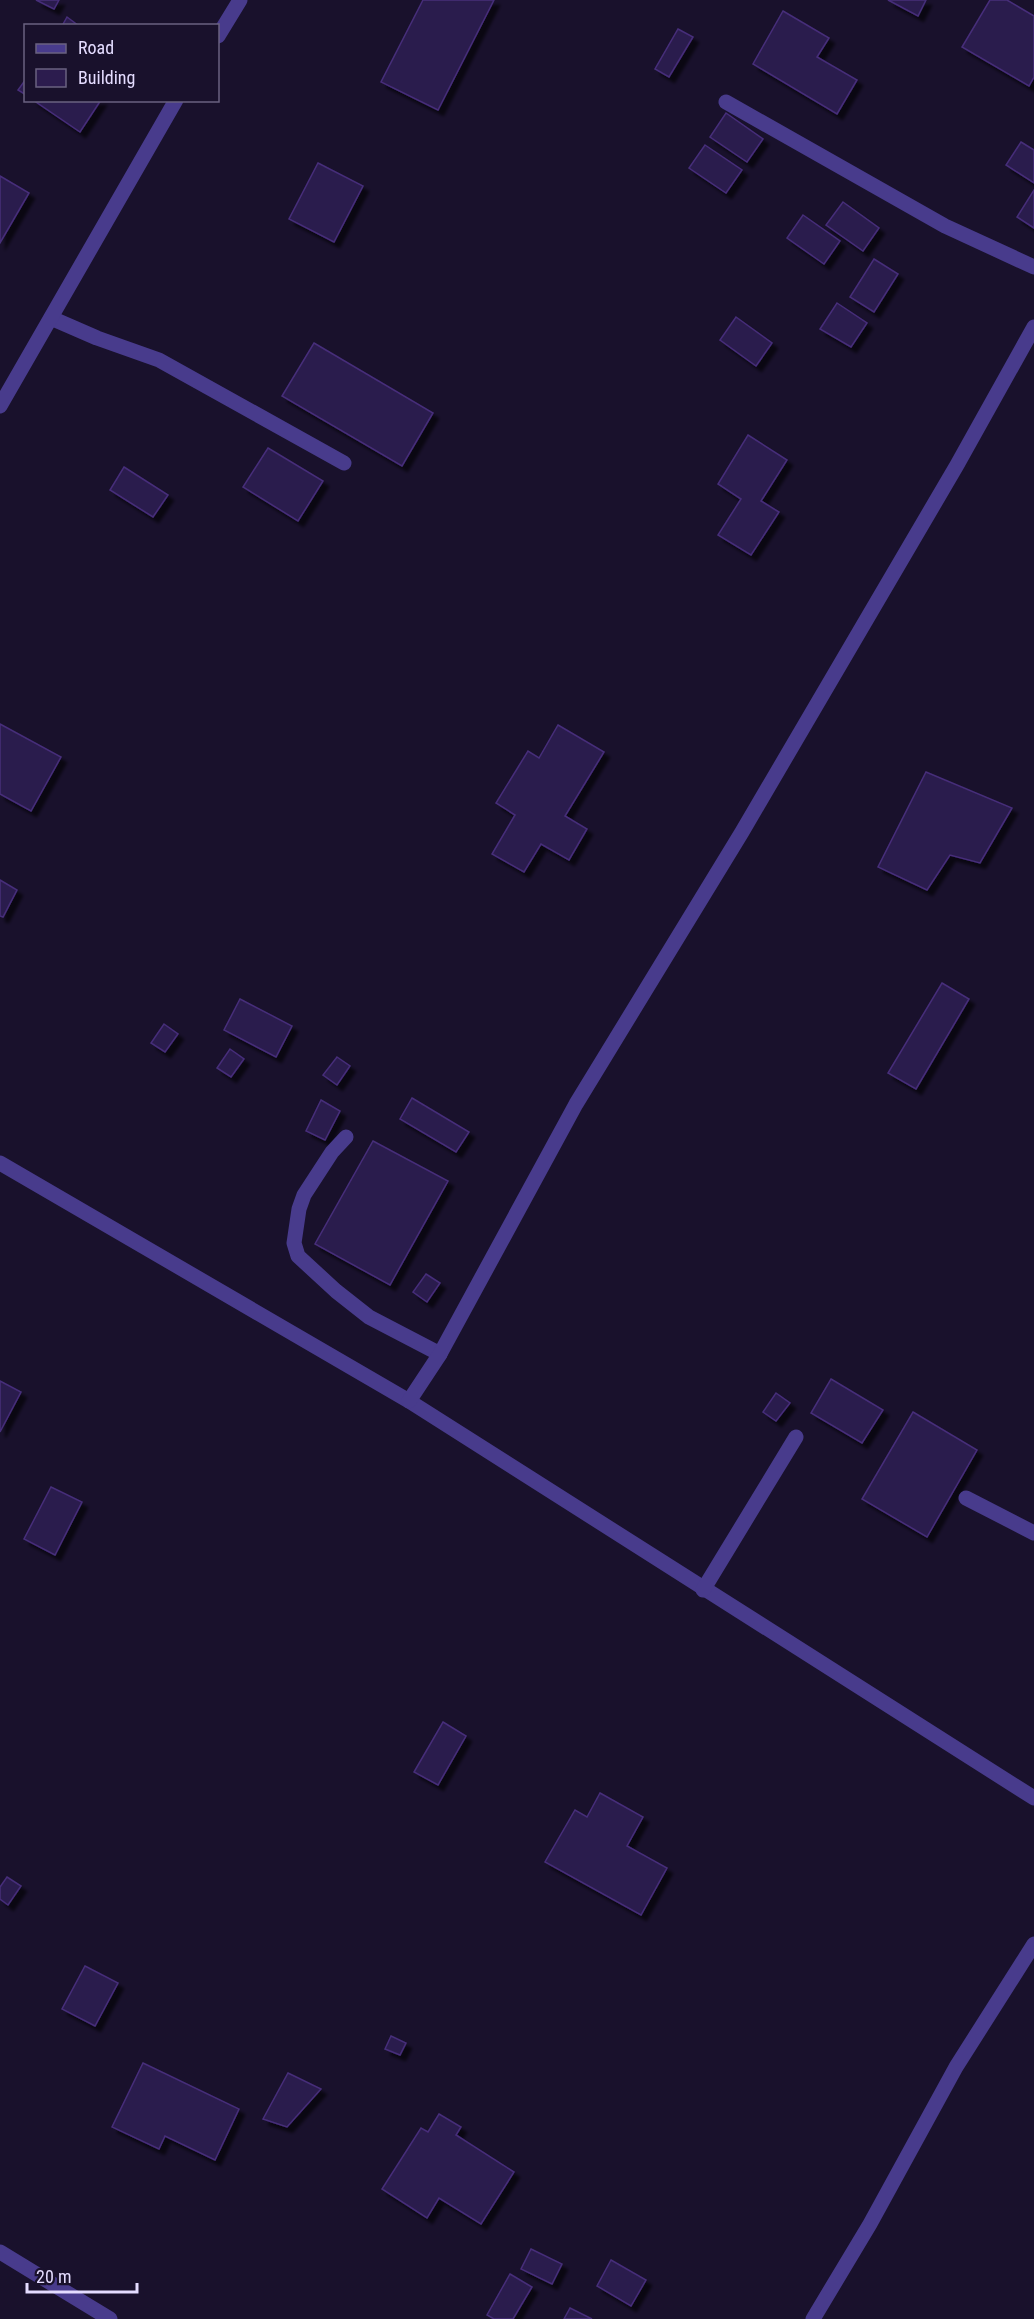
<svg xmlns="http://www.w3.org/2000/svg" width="1034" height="2319" viewBox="0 0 1034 2319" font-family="'Roboto Condensed',sans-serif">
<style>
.building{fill:#2c1c4e;stroke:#462e7a;stroke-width:1.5;filter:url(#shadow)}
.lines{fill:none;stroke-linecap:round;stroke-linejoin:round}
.minor{stroke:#483b8c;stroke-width:15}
</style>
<defs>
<filter id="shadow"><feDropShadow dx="5.5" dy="5.5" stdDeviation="1.5" flood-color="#0009"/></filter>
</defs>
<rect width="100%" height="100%" fill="#19112c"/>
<g class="building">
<polygon points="36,0 59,0 54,9"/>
<polygon points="423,0 494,0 438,110 381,82"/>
<polygon points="888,0 926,0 918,16"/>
<polygon points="990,0 1007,0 1034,16 1034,77 1029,86 962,47"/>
<polygon points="783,11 829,38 817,57 857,80 837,114 753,64"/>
<polygon points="67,17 79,26 62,26"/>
<polygon points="678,29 693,37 669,77 655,69"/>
<polygon points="26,79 26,95 18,90"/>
<polygon points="33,100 101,100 80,132"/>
<polygon points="726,113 763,139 747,162 710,137"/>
<polygon points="1021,142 1034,150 1034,183 1006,165"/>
<polygon points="705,145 742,170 726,193 689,168"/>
<polygon points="318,163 363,186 334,242 289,219"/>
<polygon points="0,176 29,193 0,243"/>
<polygon points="1034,190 1034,228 1017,217"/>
<polygon points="843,202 879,228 863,251 826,225"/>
<polygon points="803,215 840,241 824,264 787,238"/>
<polygon points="874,259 898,274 874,312 850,297"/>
<polygon points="837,303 867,323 851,347 820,329"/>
<polygon points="736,317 772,343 756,366 720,340"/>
<polygon points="314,343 433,413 402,466 282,396"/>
<polygon points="748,435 787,460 761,501 779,512 751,555 718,535 741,499 718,484"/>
<polygon points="268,448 323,481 298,521 243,487"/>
<polygon points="124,467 168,495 153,517 110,490"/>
<polygon points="0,724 61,757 31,811 0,794"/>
<polygon points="558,725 604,752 565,816 587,829 569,860 541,844 524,872 492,854 515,815 496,803 528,751 539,758"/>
<polygon points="926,772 1012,808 980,863 950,855 927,890 878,867"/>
<polygon points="0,880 17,890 3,917 0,916"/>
<polygon points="942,983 969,999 916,1089 888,1073"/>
<polygon points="240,999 292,1026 276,1057 224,1030"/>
<polygon points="164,1024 178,1034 165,1052 151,1043"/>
<polygon points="230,1049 244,1059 231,1077 217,1068"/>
<polygon points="337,1057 350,1066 337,1085 323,1075"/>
<polygon points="412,1098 469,1132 456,1152 400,1119"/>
<polygon points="321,1100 340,1111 325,1140 306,1131"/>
<polygon points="373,1141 448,1181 390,1285 315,1244"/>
<polygon points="426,1274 440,1283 427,1302 413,1292"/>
<polygon points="831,1379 883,1410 862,1443 811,1413"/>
<polygon points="0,1381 21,1392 0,1432"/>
<polygon points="776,1393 790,1403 776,1421 763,1412"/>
<polygon points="913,1412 977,1450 927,1537 862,1499"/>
<polygon points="51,1487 82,1502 55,1555 24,1539"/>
<polygon points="443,1722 466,1736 438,1785 414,1772"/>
<polygon points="600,1793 643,1817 627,1846 667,1868 641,1915 545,1862 575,1810 587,1817"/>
<polygon points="7,1877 21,1886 8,1905 0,1899 0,1887"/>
<polygon points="85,1966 118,1983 95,2026 62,2009"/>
<polygon points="391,2036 406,2043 400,2055 385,2049"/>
<polygon points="143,2063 239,2109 215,2160 165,2136 159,2149 112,2127"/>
<polygon points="288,2073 321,2089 287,2127 263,2119"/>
<polygon points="439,2114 461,2127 456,2135 514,2172 481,2224 439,2198 427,2218 382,2189 421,2128 428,2132"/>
<polygon points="531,2249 562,2264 552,2284 521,2269"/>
<polygon points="611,2260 646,2280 631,2306 597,2286"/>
<polygon points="510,2274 532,2287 513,2319 494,2319 487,2315"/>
<polygon points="570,2308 592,2319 564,2319"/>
</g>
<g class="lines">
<g class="minor">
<polyline points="218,36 240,0"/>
<polyline points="726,102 945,226 1034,267"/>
<polyline points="51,318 97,338 159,360 344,463"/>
<polyline points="0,406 176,100"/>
<polyline points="346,1137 332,1152 304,1195 299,1209 294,1243 298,1256 336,1291 369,1317 440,1354"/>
<polyline points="0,1163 409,1401 1034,1798"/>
<polyline points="409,1401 440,1354 576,1104 742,832 957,465 1034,327"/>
<polyline points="966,1498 1034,1533"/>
<polyline points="703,1590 796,1437"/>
<polyline points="0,2252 110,2319"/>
<polyline points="813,2319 870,2224 956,2067 1034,1944"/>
</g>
</g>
<rect x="24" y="24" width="195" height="78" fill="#19112c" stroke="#6a6280" stroke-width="1.5"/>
<rect x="36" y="44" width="30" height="9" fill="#483b8c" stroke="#6a6280" stroke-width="1.5"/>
<text x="78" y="54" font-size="18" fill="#e4dcff">Road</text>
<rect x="36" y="69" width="30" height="18" fill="#2c1c4e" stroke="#6a6280" stroke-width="1.5"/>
<text x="78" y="84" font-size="18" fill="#e4dcff">Building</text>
<path d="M27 2283v9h110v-9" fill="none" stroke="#e4dcff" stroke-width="3"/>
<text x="36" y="2283" font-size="18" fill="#e4dcff" stroke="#19112c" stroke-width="4.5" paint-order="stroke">20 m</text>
</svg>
